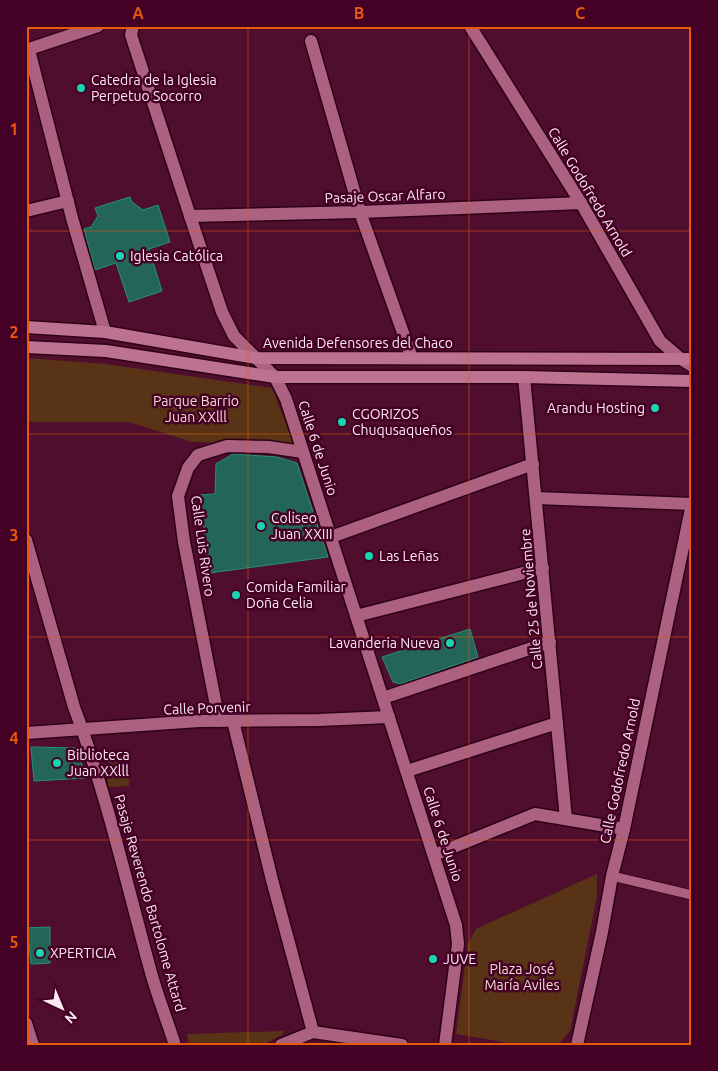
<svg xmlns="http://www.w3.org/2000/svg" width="718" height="1071" viewBox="0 0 718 1071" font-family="Ubuntu,sans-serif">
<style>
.green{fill:#593316}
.building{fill:#236556;stroke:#23927b}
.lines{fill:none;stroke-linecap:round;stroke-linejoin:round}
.lane-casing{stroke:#2e0017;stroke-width:11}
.street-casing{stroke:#2e0017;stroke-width:15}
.secondary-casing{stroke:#2e0017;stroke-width:15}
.lane{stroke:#ab617f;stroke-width:9}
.street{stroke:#ab617f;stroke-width:12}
.secondary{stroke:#bd7290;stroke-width:12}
.grid{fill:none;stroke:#e8590c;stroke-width:1;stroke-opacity:0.55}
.poi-dot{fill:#18d5b2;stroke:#450125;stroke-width:2}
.labels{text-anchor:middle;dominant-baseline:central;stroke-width:5;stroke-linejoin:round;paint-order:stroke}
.poi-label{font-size:14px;fill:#fbe9ef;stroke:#450125;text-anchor:start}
.street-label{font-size:14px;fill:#fbe9ef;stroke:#450125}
.park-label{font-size:14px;fill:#f0dbcd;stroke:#450125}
.neatline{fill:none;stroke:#e8590c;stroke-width:2}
.grid-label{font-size:16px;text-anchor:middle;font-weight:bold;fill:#e8590c}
</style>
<rect width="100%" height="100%" fill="#500e2f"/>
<g class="green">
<polygon points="26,358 106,364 272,388 294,444 192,442 129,422 26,422"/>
<polygon points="108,751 128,752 129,786 108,787"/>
<polygon points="597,874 597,896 570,1031 558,1045 521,1045 456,1034 468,943 476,929"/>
<polygon points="283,1031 283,1034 263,1045 189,1045 187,1034"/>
</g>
<g class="building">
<polygon points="130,197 132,202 143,210 158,205 170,242 149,249 162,291 129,302 116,263 95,270 84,229 91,227 98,216 95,208"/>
<polygon points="233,454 277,457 297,463 328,557 209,573 200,495 215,494 216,464"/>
<polygon points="470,629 478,657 400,684 393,682 382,657"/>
<polygon points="31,747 78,748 85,778 34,781"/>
<polygon points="50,927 50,963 31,964 29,944 26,943 26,928"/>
</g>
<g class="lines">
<g class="lane-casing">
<polyline id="lane" points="612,876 692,895"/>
</g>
<g class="street-casing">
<g id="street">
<polyline points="133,26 131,35 190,216 222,312 234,336 275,377 286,399 456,925 458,944 445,1045"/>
<polyline points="470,26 581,203 660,341 681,359 692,366"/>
<polyline points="311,41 360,212 412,358"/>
<polyline points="26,50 98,26"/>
<polyline points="29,50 72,218 105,332"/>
<polyline points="26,211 68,201"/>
<polyline points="190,216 360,212 581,203"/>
<polyline points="524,377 566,819"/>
<polyline points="536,498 692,504"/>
<polyline points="331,537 533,464"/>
<path d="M26,540L74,707C106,792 126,881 150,969C157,995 167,1020 175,1045"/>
<polyline points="356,616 543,568"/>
<polyline points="383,698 550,642"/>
<polyline points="219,721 184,542 178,496 188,468 198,455 227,446 268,447 303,452"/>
<polyline points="233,721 272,880 313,1032"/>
<polyline points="26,733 199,721 319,720 389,717"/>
<polyline points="407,771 557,723"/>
<polyline points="434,855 535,814 624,829"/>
<polyline points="26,1023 33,1045"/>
<polyline points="281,1045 313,1032 402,1045"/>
<polyline points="577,1045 602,932 612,876 624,829 692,504"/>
</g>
</g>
<g class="secondary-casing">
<g id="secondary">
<polyline points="26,327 105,332 256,358 692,359"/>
<polyline points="26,347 106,351 275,377 524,377 692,381"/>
</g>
</g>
<use href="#lane" class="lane"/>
<use href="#street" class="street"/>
<use href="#secondary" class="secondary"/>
</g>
<path class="grid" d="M248,26V1045M469,26V1045M26,231H692M26,434H692M26,637H692M26,840H692"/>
<g class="poi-dot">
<circle cx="81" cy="88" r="5"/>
<circle cx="120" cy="256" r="5"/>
<circle cx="655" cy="408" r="5"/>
<circle cx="342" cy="422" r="5"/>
<circle cx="261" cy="526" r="5"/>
<circle cx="369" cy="556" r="5"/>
<circle cx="236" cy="595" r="5"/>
<circle cx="450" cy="643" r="5"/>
<circle cx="57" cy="763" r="5"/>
<circle cx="40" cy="953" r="5"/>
<circle cx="433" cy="959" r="5"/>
</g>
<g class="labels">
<g class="poi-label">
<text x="91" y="80">Catedra de la Iglesia<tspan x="91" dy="16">Perpetuo Socorro</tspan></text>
<text x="130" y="256">Iglesia Católica</text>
<text x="645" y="408" text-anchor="end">Arandu Hosting</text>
<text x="352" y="414">CGORIZOS<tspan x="352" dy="16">Chuqusaqueños</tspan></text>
<text x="271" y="518">Coliseo<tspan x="271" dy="16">Juan XXIII</tspan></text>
<text x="379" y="556">Las Leñas</text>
<text x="246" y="587">Comida Familiar<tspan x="246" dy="16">Doña Celia</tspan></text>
<text x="440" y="643" text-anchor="end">Lavanderia Nueva</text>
<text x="67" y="755">Biblioteca<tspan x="67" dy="16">Juan XXlll</tspan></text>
<text x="50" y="953">XPERTICIA</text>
<text x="443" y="959">JUVE</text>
</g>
<g class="street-label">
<text transform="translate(590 192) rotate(59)">Calle Godofredo Arnold</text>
<text transform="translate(385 196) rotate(-2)">Pasaje Oscar Alfaro</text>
<text x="358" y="343">Avenida Defensores del Chaco</text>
<text transform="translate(318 448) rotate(72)">Calle 6 de Junio</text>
<text transform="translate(203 546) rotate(82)">Calle Luis Rivero</text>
<text transform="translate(531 599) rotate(-95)">Calle 25 de Noviembre</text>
<text transform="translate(207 708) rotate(-2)">Calle Porvenir</text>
<text transform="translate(620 771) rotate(-78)">Calle Godofredo Arnold</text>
<text transform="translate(443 834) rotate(72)">Calle 6 de Junio</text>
<text transform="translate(150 903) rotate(74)">Pasaje Reverendo Bartolome Attard</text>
</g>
<g class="park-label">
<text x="196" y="401">Parque Barrio<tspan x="196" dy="16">Juan XXlll</tspan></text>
<text x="522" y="969">Plaza José<tspan x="522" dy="16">María Aviles</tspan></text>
</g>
</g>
<rect width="718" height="1071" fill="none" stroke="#450125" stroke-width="55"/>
<g transform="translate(62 1008) rotate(136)" stroke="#450125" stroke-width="4" paint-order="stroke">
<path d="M0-4L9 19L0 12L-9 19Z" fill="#fbe9ef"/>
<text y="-8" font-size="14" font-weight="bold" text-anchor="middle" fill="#fbe9ef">N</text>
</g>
<rect x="28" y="28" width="662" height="1016" class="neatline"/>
<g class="grid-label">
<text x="138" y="19">A</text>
<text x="359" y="19">B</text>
<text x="580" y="19">C</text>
<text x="14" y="135">1</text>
<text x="14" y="338">2</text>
<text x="14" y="541">3</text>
<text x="14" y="744">4</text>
<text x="14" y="948">5</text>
</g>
</svg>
